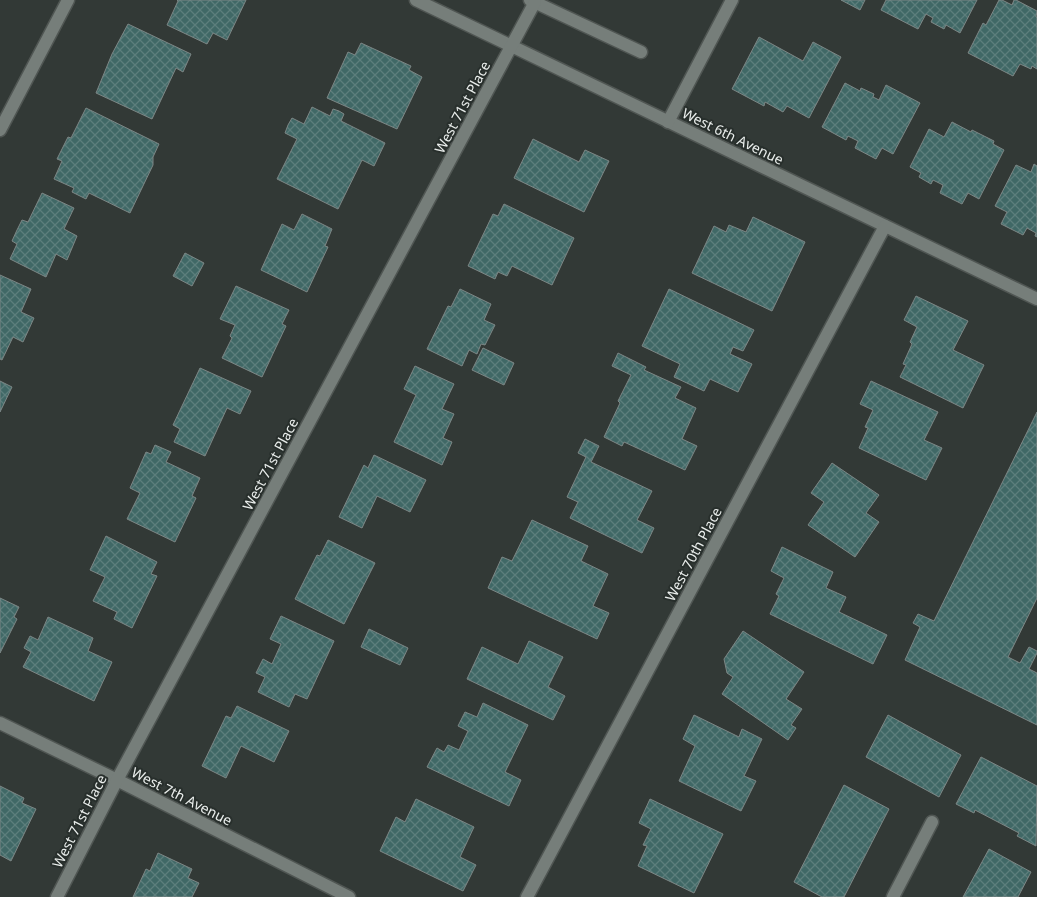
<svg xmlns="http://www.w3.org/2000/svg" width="1037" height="897" viewBox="0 0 1037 897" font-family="'Noto Sans',sans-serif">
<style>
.building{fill:url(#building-cross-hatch);stroke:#7c8685}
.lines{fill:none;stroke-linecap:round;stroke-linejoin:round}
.minor-casing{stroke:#505653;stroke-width:15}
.minor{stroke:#767e7a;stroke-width:12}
.labels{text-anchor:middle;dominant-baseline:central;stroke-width:4;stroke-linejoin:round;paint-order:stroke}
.street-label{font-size:14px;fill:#eaeeec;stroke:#282f2c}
</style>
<defs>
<pattern id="building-cross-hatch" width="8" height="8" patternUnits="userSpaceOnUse" patternTransform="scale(1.25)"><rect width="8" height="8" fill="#406866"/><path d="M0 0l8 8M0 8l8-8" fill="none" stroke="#5c7e7c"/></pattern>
</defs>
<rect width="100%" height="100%" fill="#323936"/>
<g class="building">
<polygon points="177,0 246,0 227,40 213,33 207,44 167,25 178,1"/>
<polygon points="841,0 865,0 860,10"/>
<polygon points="886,0 977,0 960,33 946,25 944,29 931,22 933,18 926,14 918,29 881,10"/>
<polygon points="999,0 1002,0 1012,5 1014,0 1016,0 1037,11 1036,17 1037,17 1037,69 1032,66 1031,69 1020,64 1013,76 968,53 983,23 986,25"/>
<polygon points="128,24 191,54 183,72 176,68 152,119 96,93 112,54"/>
<polygon points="759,37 803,61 813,42 841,57 809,118 787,106 783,112 765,102 764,106 732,89"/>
<polygon points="361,43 411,66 409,70 422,77 397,129 327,98 348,52 355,55"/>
<polygon points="845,83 860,91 861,88 874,94 873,97 879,100 886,85 920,103 893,154 882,148 876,159 855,148 858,141 848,136 846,140 822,127"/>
<polygon points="312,107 330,116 333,109 339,111 344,114 341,121 385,143 374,166 362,160 338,209 277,179 297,139 285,133 288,125 292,118 304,124"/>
<polygon points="86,108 159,144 153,157 153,165 130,213 89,193 86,199 72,192 74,188 54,179 62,161 57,159 68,137 71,138"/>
<polygon points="952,122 971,132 972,130 994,141 993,144 1004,150 979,199 968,193 962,204 940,193 943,185 933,180 931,184 919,177 921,173 910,167 929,129 944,137"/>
<polygon points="533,139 579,162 585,150 609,161 584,212 514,178"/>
<polygon points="1034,164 1037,166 1037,237 1035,236 1036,233 1027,228 1023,235 1001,224 1007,212 995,206 1016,165 1031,172"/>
<polygon points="42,193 74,208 64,229 77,236 67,260 56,254 46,277 10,259 17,244 12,241 17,230 22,220 28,222"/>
<polygon points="504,204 574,238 552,285 512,266 507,276 498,272 495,279 468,266 493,214 498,216"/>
<polygon points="302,214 332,229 325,246 328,247 307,292 261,270 282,224 294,230"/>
<polygon points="753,217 805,242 772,311 692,273 714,226 726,232 729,225 746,232"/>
<polygon points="185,253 204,263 192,286 173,276"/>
<polygon points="0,275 31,289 21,312 34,318 23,342 13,337 2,360 0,359"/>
<polygon points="236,286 289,310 282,324 286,326 262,377 222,358 232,338 230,336 235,325 220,319"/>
<polygon points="460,289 491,304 484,320 495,325 485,345 481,344 477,354 469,350 462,366 427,349 448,306 451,307"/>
<polygon points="669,289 754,330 743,351 733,347 730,354 752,364 738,392 710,379 704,391 674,377 680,364 642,346"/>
<polygon points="916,296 968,321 953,350 984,365 963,408 900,377 906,365 903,364 912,344 910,342 917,327 904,320"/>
<polygon points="483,348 514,363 504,385 472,370"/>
<polygon points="618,353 646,367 644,370 681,387 675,398 696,408 682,439 697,446 685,470 624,442 622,446 604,437 620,403 618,401 631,375 612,366"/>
<polygon points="415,366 454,384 442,409 454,414 443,438 452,442 442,465 394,442 416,395 404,389"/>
<polygon points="200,368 251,391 240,414 227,408 205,456 174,442 180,429 173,425"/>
<polygon points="0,381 12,387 0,412"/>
<polygon points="871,381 938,412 924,440 942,448 926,480 859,448 868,428 865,427 873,410 860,404"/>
<polygon points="1037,412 1037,598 1008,657 1020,663 1029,647 1037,651 1037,653 1029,669 1037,673 1037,725 905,660 920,627 913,623 918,614 934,621"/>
<polygon points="585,439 599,446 591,462 652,491 637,520 654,528 642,553 570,518 578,502 567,497 586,457 578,453"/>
<polygon points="155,445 171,452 166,462 200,478 192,496 196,498 175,542 127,519 140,493 130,488 146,452 151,454"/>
<polygon points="374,455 426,480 410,512 377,496 362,528 339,517 364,465 368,468"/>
<polygon points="832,463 879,495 866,513 879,522 855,557 808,525 824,502 811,493"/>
<polygon points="532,520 588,546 581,561 608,574 593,606 609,613 597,639 488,588 502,557 512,561"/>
<polygon points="106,536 157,562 151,574 157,576 132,628 114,619 117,612 93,601 105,577 90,570"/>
<polygon points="328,540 375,563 344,624 295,599 317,555 320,556"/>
<polygon points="782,547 833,572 826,588 846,597 839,612 887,635 873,664 770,614 779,596 776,594 784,578 771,571"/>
<polygon points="0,598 19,607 14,617 17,619 0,653"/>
<polygon points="281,616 334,641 307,699 295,694 289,707 258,692 265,677 256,673 263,659 272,664 281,644 270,639"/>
<polygon points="48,617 93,638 88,651 112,662 94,701 23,667 31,652 24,648 30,636 38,640"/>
<polygon points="369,629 408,648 400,665 361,647"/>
<polygon points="743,631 804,672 786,699 802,709 791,725 796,728 788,740 722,694 733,677 727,673 724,659"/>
<polygon points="529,641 563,657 548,687 565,696 553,720 467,679 482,647 518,664"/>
<polygon points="483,703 528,725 505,772 521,780 509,806 427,767 437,748 444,752 448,745 459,750 468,731 458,726 465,712 477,717"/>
<polygon points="237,706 289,731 274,762 241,746 226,778 202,766 226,716 231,718"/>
<polygon points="694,715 739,737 742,729 762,739 744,776 756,781 741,811 679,781 695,746 683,739"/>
<polygon points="888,715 961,755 939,797 866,757"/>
<polygon points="981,757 1037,786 1036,846 1017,836 1019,833 975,810 974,813 956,804"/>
<polygon points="844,785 889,809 844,897 822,897 794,882"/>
<polygon points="0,786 24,798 22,803 36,809 11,861 0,855"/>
<polygon points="416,799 474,827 460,857 476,865 463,891 380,851 396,817 405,822"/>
<polygon points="650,799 723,834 694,893 638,866 647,846 643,845 651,829 639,823"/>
<polygon points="989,849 1031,872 1018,897 963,897"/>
<polygon points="158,853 192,869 188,878 199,883 192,897 133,897 146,869 150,871"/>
</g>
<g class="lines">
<g class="minor-casing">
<g id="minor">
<polyline points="416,0 1037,299"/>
<polyline points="530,0 641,52"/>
<polyline points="668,122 732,0"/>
<polyline points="0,130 68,0"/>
<polyline points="0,723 117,780 349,897"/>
<polyline points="57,897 117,780 535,2"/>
<polyline points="527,897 885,226"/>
<polyline points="893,897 932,822"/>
</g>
</g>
<use href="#minor" class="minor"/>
</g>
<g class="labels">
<g class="street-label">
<text transform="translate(462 107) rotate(-62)">West 71st Place</text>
<text transform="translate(733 136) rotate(26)">West 6th Avenue</text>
<text transform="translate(270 464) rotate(-62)">West 71st Place</text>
<text transform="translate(693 554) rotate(-62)">West 70th Place</text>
<text transform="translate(182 796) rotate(27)">West 7th Avenue</text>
<text transform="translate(79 821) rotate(-63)">West 71st Place</text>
</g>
</g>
</svg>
